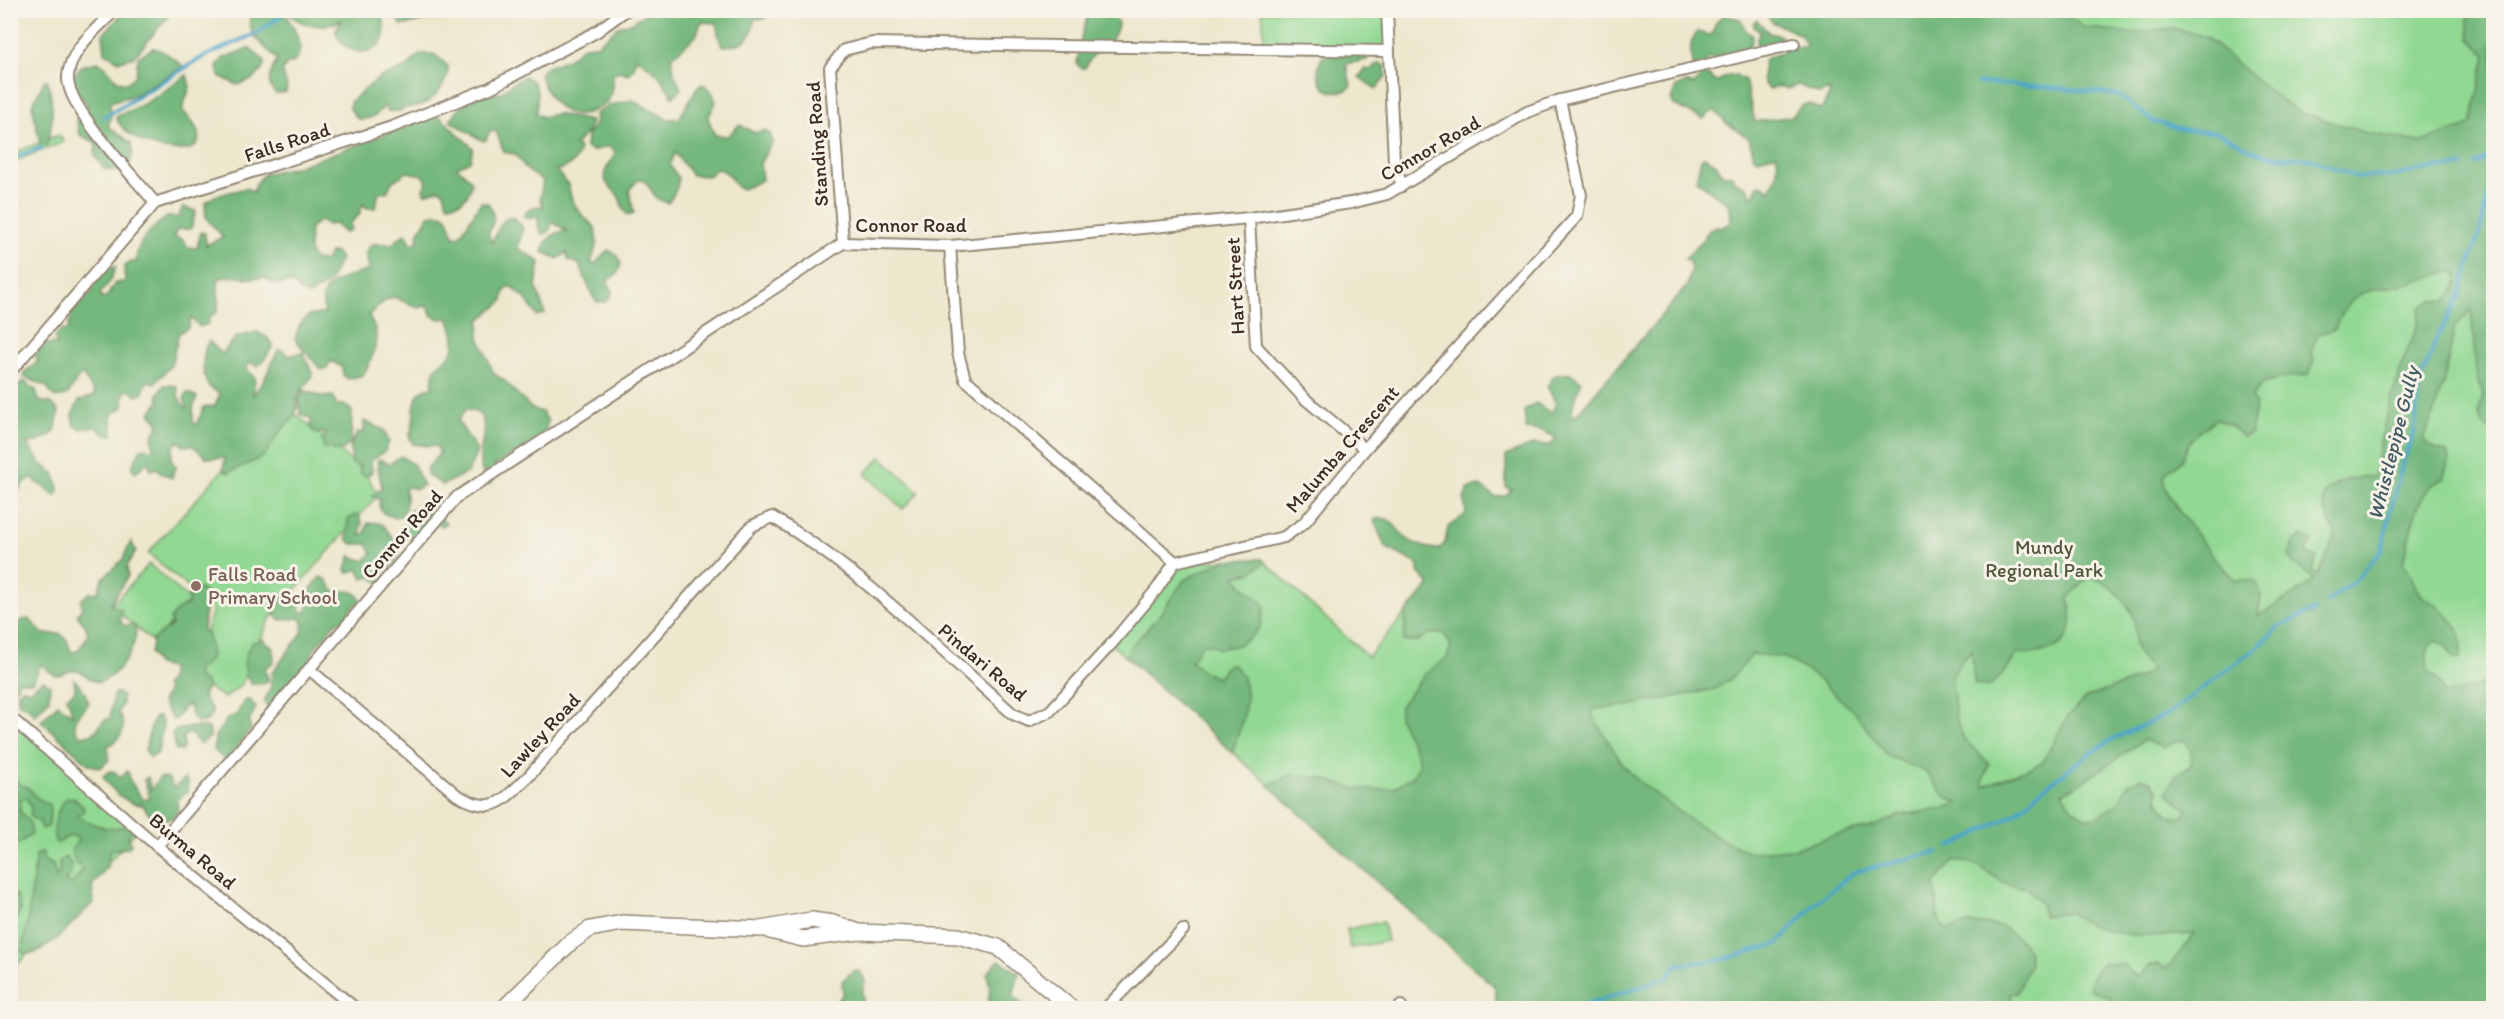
<svg xmlns="http://www.w3.org/2000/svg" width="2504" height="1019" viewBox="0 0 2504 1019" font-family="Itim,sans-serif">
<style>
.green{fill:#91d893;stroke:#668158;stroke-width:1.5}
.forest{fill:#74b87d;stroke:#58714e;stroke-width:1.5;fill-rule:evenodd}
.lines{fill:none;stroke-linecap:round;stroke-linejoin:round}
.stream{stroke:#4ca5ca;stroke-width:4}
.street-casing{stroke:#948876;stroke-width:14}
.secondary-casing{stroke:#948876;stroke-width:18}
.street{stroke:#fff;stroke-width:10}
.secondary{stroke:#fff;stroke-width:15}
.education-dot{fill:#8d6e63;stroke:#f7f3e8;stroke-width:2}
.labels{text-anchor:middle;dominant-baseline:central;stroke-width:6;stroke-linejoin:round;paint-order:stroke}
.street-label{font-size:20px;fill:#3b2a1e;stroke:#f7f3e8}
.park-label{font-size:20px;fill:#50563b;stroke:#f7f3e8}
.education-label{font-size:20px;fill:#785e54;stroke:#f7f3e8;text-anchor:start}
.water-label{font-size:21px;font-style:italic;fill:#425b63;stroke:#f7f3e8}
</style>
<rect width="100%" height="100%" fill="#f7f3e8"/>
<filter id="ink" filterUnits="userSpaceOnUse"><feTurbulence type="fractalNoise" baseFrequency=".0167" numOctaves="2"/><feDisplacementMap in="SourceGraphic" scale="12" xChannelSelector="R" yChannelSelector="G"/><feConvolveMatrix kernelMatrix="1 2 1 2 8 2 1 2 1" color-interpolation-filters="sRGB"/></filter>
<filter id="wash" filterUnits="userSpaceOnUse"><feTurbulence type="fractalNoise" baseFrequency=".008" numOctaves="4" result="noise"/><feDisplacementMap in="SourceGraphic" scale="24" xChannelSelector="R" yChannelSelector="G"/><feGaussianBlur stdDeviation="1.35" result="paint"/><feColorMatrix in="noise" values="0 0 0 0 0 0 0 0 0 0 0 0 0 0 0 0 0 1.4 0 .05"/><feComposite in="paint" operator="in"/></filter>
<g filter="url(#wash)">
<rect width="100%" height="100%" fill="#ede7cd"/>
<g class="green">
<polygon points="1262,11 1387,11 1387,51 1265,48"/>
<polygon points="1790,11 2493,11 2493,1008 1519,1008 1111,644 1175,562 1262,559 1368,657 1838,110"/>
<polygon points="59,135 64,142 11,163 11,154"/>
<polygon points="283,403 366,474 378,495 269,620 242,684 225,698 191,678 213,609 148,553"/>
<polygon points="881,457 919,492 903,509 865,474"/>
<polygon points="149,564 191,601 154,643 111,606"/>
<polygon points="11,717 138,829 11,972"/>
<polygon points="1383,922 1387,941 1350,948 1347,929"/>
</g>
<g class="forest">
<path d="M2060,10L2083,27L2130,33L2173,28L2206,37L2281,101L2300,112L2367,133L2421,142L2471,125L2486,55L2470,39L2468,19L2470,11H2493V432L2482,423L2479,414L2483,393L2477,380L2471,310L2455,326L2444,381L2424,441L2437,450L2447,452L2449,461L2443,479C2415,488 2410,538 2403,563C2413,571 2412,586 2421,595C2424,599 2429,600 2433,603C2452,616 2467,635 2460,658L2454,659L2445,645L2436,640C2425,648 2426,659 2428,672L2439,682L2444,694L2473,688L2493,676V1008H2110L2111,998L2089,989L2091,979L2102,963L2122,964L2132,973L2140,976L2150,965L2159,964L2166,969L2195,934C2152,937 2104,940 2069,912L2043,916L2041,903L2025,887C1995,889 1986,858 1953,861L1934,885C1941,903 1931,917 1948,930L1970,923L2002,926L2024,944L2029,953L2030,963L2017,993L2010,994L2014,1002L2012,1008H1497L1495,987L1268,785L1291,775L1321,778L1352,788L1374,790L1394,788L1413,776L1419,766L1417,754L1399,718L1400,706L1425,674L1447,658L1451,645L1443,633L1427,634L1418,641H1403L1406,613L1430,585L1418,572V564L1385,547L1374,520C1391,513 1395,529 1406,538C1413,544 1429,549 1439,549L1445,543L1448,527L1466,514L1464,499L1468,489L1480,486L1495,497L1506,496L1511,490L1506,487V456L1534,444L1550,445L1556,438L1543,431L1526,429L1524,411L1536,403L1551,413L1556,404L1547,386L1554,376C1564,372 1574,372 1581,382L1572,410L1574,418L1687,286L1691,269L1689,261L1685,259C1689,252 1694,251 1699,245C1705,237 1706,231 1716,226L1722,227L1729,224L1731,215L1728,204L1696,180L1701,159L1704,157L1715,163L1723,175H1733L1735,182L1746,187L1752,197L1758,185L1766,186L1769,191C1778,179 1778,168 1777,154L1758,159L1754,157L1749,138L1726,123L1714,110L1703,119L1674,105L1671,100L1676,87L1686,82L1693,85L1703,74L1710,76L1717,83L1724,77L1736,75L1745,80L1755,122L1792,116L1801,106L1809,103L1821,110L1830,93L1829,90L1819,94L1798,85L1788,89L1778,86L1770,89C1758,82 1763,71 1765,59L1794,47H1807L1801,35L1772,22L1764,11ZM2451,271L2458,275L2457,285L2446,302L2432,300L2420,308C2419,329 2407,348 2401,368C2389,404 2380,439 2373,476C2355,477 2318,481 2324,508C2326,518 2333,525 2335,535L2321,570L2317,574L2312,572L2317,558L2307,554L2306,550L2313,542L2302,536L2294,543L2289,555L2293,563L2314,579L2307,586L2258,616L2261,597L2258,584L2253,580H2235C2220,566 2163,496 2164,480C2164,468 2175,468 2181,461C2185,454 2186,446 2191,440C2197,432 2208,425 2216,419L2231,425L2242,437L2251,433L2256,406L2252,396L2264,382L2309,374L2314,360L2311,352L2318,334L2335,329C2352,286 2365,293 2405,284C2421,280 2436,275 2451,271ZM2089,577C2106,579 2130,603 2134,620C2136,632 2132,645 2140,657C2143,662 2148,666 2152,670L2129,682L2085,698L2067,718L2042,763L1984,786L1983,780L1989,764L1964,739L1956,719L1952,677L1962,660L1972,650L1974,684L1989,687L2008,668L2017,654C2059,654 2079,642 2069,597ZM1753,654L1786,658L1816,677L1852,710L1888,756L1926,772L1943,795L1958,803L1942,809L1899,815L1875,826L1842,833L1793,849L1751,852L1728,843L1693,822L1636,779L1623,765L1592,715L1594,709L1627,706L1715,689L1731,679ZM2144,740L2163,748L2179,740L2186,742C2190,750 2193,756 2191,765L2176,775L2167,792L2187,810L2182,818L2169,816L2157,799L2158,791L2151,781L2143,778L2129,783L2118,803L2097,817L2086,818L2074,810L2062,793C2091,780 2116,757 2144,740Z"/>
<polygon points="125,11 173,11 134,57 119,61 105,53 103,34"/>
<path d="M251,11H284C291,25 309,46 294,62L287,64L282,71L287,86L286,92L276,94C264,84 271,72 277,60C263,42 245,38 251,11Z"/>
<path d="M290,11V10L461,11L444,20H429L402,26L396,17L381,12C400,61 340,62 336,30L341,20C325,29 304,27 290,15Z"/>
<path d="M648,11H771L764,19H754C754,38 743,46 724,46L720,42L716,23L701,22L696,36L672,57L674,73L681,89L673,97L658,74L636,57L634,68L628,74L619,71L613,75C612,82 613,92 609,99C605,105 597,109 590,112C564,122 547,98 540,75L544,68L568,59L584,46L597,45L619,26L633,22Z"/>
<path d="M1083,11H1114L1113,15L1118,23C1116,40 1105,46 1093,56C1090,58 1088,64 1085,68H1081L1077,64L1081,38L1087,18Z"/>
<path d="M1723,15L1740,19L1746,31L1753,35C1752,40 1752,46 1747,49C1738,56 1719,61 1708,58L1704,68L1694,67C1690,55 1687,40 1699,31L1707,36L1713,34L1715,24Z"/>
<polygon points="1757,20 1769,33 1781,36 1782,43 1771,43 1766,48 1758,48 1757,39 1760,31 1754,27 1754,22"/>
<path d="M153,48C164,50 173,58 182,65L181,68L135,95L110,102L111,118L108,126L131,143C134,155 133,163 123,172L104,169L95,156L96,143L80,135L76,118L88,105L77,93L71,78L82,66L98,62L104,65L117,81L127,83L136,75L138,57Z"/>
<path d="M249,48L265,61C262,76 251,81 237,85L219,76L217,67L223,58Z"/>
<path d="M420,54H434L448,66C449,82 434,102 418,106C410,108 408,105 401,111H388L384,106C377,116 370,120 358,119L350,109V102L379,78L407,67Z"/>
<path d="M1366,54L1367,60L1346,64L1351,85L1347,90C1319,101 1311,66 1325,55Z"/>
<polygon points="1380,63 1385,66 1386,77 1376,89 1359,77 1365,69 1371,70"/>
<path d="M187,75L190,87L182,110C240,169 130,156 116,117L146,103Z"/>
<path d="M523,76C542,82 537,99 536,114L543,117L557,114L591,121L587,133L575,144L579,149C579,162 567,168 556,170L569,186C570,204 580,214 595,227L597,243L591,263L595,264L608,250L618,256L621,264L617,274L607,281L612,289L611,296L605,302H597L593,297L579,264L568,260L567,252L558,259L543,252C543,240 556,231 567,231L552,222L549,232L542,234L538,225V216L530,219L524,217L526,211L536,206L543,207L540,199L543,181L528,171L515,154L504,152L496,131H490L486,140L483,141L450,121L457,110L477,96L500,93Z"/>
<path d="M45,80L48,81C53,103 55,125 46,145L40,143L32,105Z"/>
<path d="M703,84L712,92L716,102L708,118L715,135L728,136L739,125L755,133L765,130L770,134L773,141L760,163L762,180L743,189L737,187C731,179 728,170 716,169L709,176L692,175L675,153L670,164C671,170 677,173 678,178C680,184 672,198 668,203L657,199L645,181L638,180L629,190L634,213L628,215C620,209 623,202 617,194C611,187 604,185 605,174C605,166 614,160 615,152L608,146L593,151L586,148L587,135L596,123L595,114L608,106L633,100L667,119H679L697,87Z"/>
<path d="M438,115L473,148L470,161L457,167L471,180C471,196 462,205 447,204L444,192L439,189L425,194L423,189L427,181L423,175L407,172L392,182L387,192L379,193L375,208H367L363,204L359,215L350,223L351,229L345,233L335,224L327,225L321,220L310,228L309,250L314,260L325,261L330,253L335,252L341,259L329,282L310,295L301,292L293,283L274,284L263,277C246,282 237,272 218,279V311L209,317L208,324L200,327L191,318L188,328L179,333L171,366L154,384L148,380L142,394L137,396L129,390L124,392L123,407L112,414L113,435H105L96,427L80,429L74,425L72,415L79,401L96,395L83,375L79,376C72,387 69,400 54,397L46,386L24,377V372L37,363L36,354L44,344H57L55,337L60,331L68,330C69,314 77,303 91,294C94,283 104,266 116,267L110,281L100,294L102,299L108,295L115,283L125,282L124,267L130,262H137C133,244 154,226 167,217H178L183,207L196,211L191,229H178L173,236L183,240L188,247L197,248L201,232L205,233L206,245L223,237L206,218L205,203L215,196L246,188L254,192L255,185L264,174L299,166Z"/>
<path d="M481,202L489,204C495,216 495,222 488,233L492,242C499,230 506,202 523,228L518,248L540,262L536,286L545,314L537,316L525,298L510,286L504,292L503,301L480,320L479,337L494,374L504,380L531,408L542,412L548,421L540,450L531,455L513,454L495,465L493,481L488,485C485,478 481,471 480,463C478,445 497,410 465,410L458,421L477,451L468,472L443,485L428,476L426,470L439,454L438,447L413,444L409,436C419,420 406,389 433,387C427,350 470,371 448,318C436,320 429,318 429,305L418,308L394,297L386,300L369,315C370,321 373,323 375,328C379,344 371,362 363,375L348,379L343,375L342,367L331,361L327,368L321,370L295,339L299,326L308,316L325,313C313,279 348,278 369,270C368,258 361,254 372,244H392L406,233L411,243H417L419,232L429,215C451,211 447,219 454,236L459,237Z"/>
<path d="M257,332L268,338L273,346L262,363L256,366L251,362L246,368L255,378L253,395L263,382L278,350H283L289,356L303,352L312,373L311,378L298,395L297,408L292,420L282,429L263,457L228,473L223,470L225,458H207L192,445L183,446L179,441L173,447L171,460L177,468L174,470L172,478L161,473L157,468L151,470L148,462L135,473L132,466C136,461 137,454 142,448L152,450L153,448L152,438L159,423L150,413L159,402L158,394L164,385L177,386L179,399L186,408L187,406L184,399L187,392L197,397L193,408V424L197,423L204,407L215,406L220,394C216,391 211,389 208,385C201,374 202,350 209,341L222,354L236,337Z"/>
<polygon points="24,381 36,390 39,401 51,403 59,411 55,432 38,442 27,443 41,464 54,473 59,489 55,496 32,478 24,482 11,501 11,390"/>
<polygon points="303,390 323,397 333,396 337,405 345,405 352,411 351,442 343,450 335,451 332,448 324,448 322,440 326,433 315,433 311,428 311,418 300,415 299,399"/>
<polygon points="364,421 384,430 389,442 385,451 371,461 372,472 366,476 360,473 360,466 352,464 350,447 357,433 364,432"/>
<path d="M401,456L414,465L423,485L417,489L408,487L405,489C407,500 408,515 395,518L383,513L379,506L380,500L372,496L382,488L377,462L379,459L389,464Z"/>
<polygon points="423,504 446,523 443,526 431,520 428,522 420,543 407,537 405,525 410,510"/>
<path d="M358,514L362,523L360,535L365,533L368,523C385,520 385,528 393,539C395,541 398,543 401,545L397,561L391,568L384,569L383,579L379,583L371,577L363,579L358,569L348,573L346,570L350,556L365,561L372,553L367,544H352L347,539L348,519Z"/>
<path d="M131,541L136,551L127,565L128,576L110,605L122,610L120,620L124,626L132,624L136,627C137,647 120,676 99,682C86,680 87,673 78,671C62,667 61,686 43,665L40,666L33,682L18,681L17,687L11,691V627L14,629L21,620L29,619L43,634H61L67,640L71,652L78,651L88,635L86,627L77,615L82,608L81,600L89,593L98,592L102,579L123,559Z"/>
<path d="M1262,559L1265,562L1250,573L1235,576C1244,591 1255,594 1265,606L1260,627L1251,637L1238,645L1218,649L1211,644H1202L1191,661L1204,672L1217,678L1227,665H1233C1258,684 1241,728 1232,752L1126,657L1130,647L1158,617L1184,580L1224,560Z"/>
<path d="M320,577L327,580L333,591C343,592 357,587 361,601L349,610L351,615L346,622H336L314,649L308,664L272,707L268,708L264,702L271,686L272,673L302,633L303,622L300,618L280,620L276,616L275,604L282,597H297L301,612H306L310,603L308,593Z"/>
<path d="M200,589L211,598L205,611L203,630L207,633C212,649 216,661 198,669V679L205,681L207,685L203,697L213,711L207,721L198,723L191,716L189,705L184,707L176,719L173,720L162,703L168,689L165,686L171,677V668L157,665L150,653L153,639L172,625L170,619L177,610L188,604V595Z"/>
<path d="M261,638L273,648L274,662L264,669L269,680L263,684H251C241,670 243,655 253,642H258Z"/>
<path d="M74,679L83,689L89,703C80,715 68,723 80,736L93,734L105,719H110L113,695L116,692L122,696V705L118,712C128,728 123,737 108,746L109,760L100,768L88,764L41,721L58,704L73,715L67,697L75,691Z"/>
<polygon points="43,680 50,685 49,699 35,715 28,707 19,704 17,693 23,688 29,691"/>
<polygon points="249,699 256,707 249,722 251,729 226,761 214,750 215,736 228,718 237,715 243,702"/>
<path d="M160,716L163,725L158,753L150,758L145,750C148,740 149,728 155,717Z"/>
<polygon points="192,727 207,727 210,730 210,737 200,744 190,733 183,736 184,746 181,751 176,750 172,734 176,730"/>
<path d="M110,771L115,772L120,778L127,771L129,773V779L143,800L150,798L144,780L148,777L151,790L160,777L168,778L174,788L185,778L188,782L187,792L177,800L178,810L173,817C161,824 149,818 143,805C129,806 110,790 103,776Z"/>
<polygon points="11,772 19,784 29,788 37,798 50,805 49,826 42,829 40,822 30,817 31,807 27,799 21,799 20,811 30,823 32,833 19,844 11,843"/>
<path d="M68,797L74,798L83,807L84,811L78,816C83,820 102,828 109,828C118,829 122,824 132,829L128,836L131,844L128,848L110,850L107,867L92,886L94,902L58,938L35,953L26,954L21,951L27,926L36,855L43,852V860L53,865L56,877L60,871L59,862L65,857L72,865L70,875L65,880L68,884L73,883L83,869L76,863L71,850L78,841L77,837L69,836L58,843L55,842C52,828 57,806 68,797Z"/>
<polygon points="11,893 17,896 21,910 13,924 17,939 11,951"/>
<polygon points="999,960 1019,973 1013,996 1022,1004 1035,1008 988,1008 990,987 987,974"/>
<polygon points="854,970 861,972 865,981 862,992 864,1008 832,1008 843,994 842,981"/>
</g>
<g class="lines">
<g class="stream">
<polyline points="1978,83 2051,87 2118,95 2154,122 2186,130 2217,132 2256,152 2278,157 2311,159 2357,177 2394,176 2433,168 2463,167"/>
<polyline points="104,117 203,57 259,32 288,10"/>
<polyline points="10,159 41,148"/>
<polyline points="2476,164 2494,155"/>
<polyline points="2327,602 2357,579 2381,551 2402,465 2415,428 2419,385 2436,340 2459,297 2480,231 2494,170"/>
<polyline points="1950,847 2015,814 2041,790 2089,754 2113,739 2168,714 2259,646 2280,626 2315,610"/>
<polyline points="1577,1008 1667,978 1676,965 1720,960 1777,944 1815,904 1854,872 1937,852"/>
</g>
</g>
</g>
<g filter="url(#ink)">
<g class="lines">
<g class="street-casing">
<g id="street">
<path d="M115,10C98,28 70,49 68,76C65,107 135,177 155,203"/>
<polyline points="1387,10 1394,162 1402,186"/>
<polyline points="1249,218 1256,346 1304,398 1365,449"/>
<polyline points="843,243 830,68 844,50 872,43 1387,51"/>
<polyline points="950,246 958,353 965,379 1175,562 1284,537 1304,523 1365,449 1577,216 1581,195 1560,100"/>
<polyline points="10,372 155,203 392,127 490,88 596,32 626,10"/>
<path d="M309,669L457,795C493,816 501,802 528,777L752,526L772,517C861,570 936,646 1013,714L1029,721L1050,711L1113,642L1157,589L1175,562"/>
<polyline points="10,717 157,846 355,1008"/>
<polyline points="157,846 457,497 843,243 950,246 1249,218 1351,203 1387,194 1527,112 1560,100 1794,44"/>
<polyline points="1106,1008 1183,930"/>
<polyline points="1399,1008 1401,1006"/>
</g>
</g>
<g class="secondary-casing">
<g id="secondary">
<polyline points="770,931 803,939 859,932 958,936 998,947 1071,1008"/>
<polyline points="504,1008 570,943 590,929 622,923 761,929 811,920 833,923 859,932"/>
</g>
</g>
<use href="#street" class="street"/>
<use href="#secondary" class="secondary"/>
</g>
</g>
<circle class="education-dot" cx="196" cy="586" r="6"/>
<g class="labels">
<g class="street-label">
<text transform="translate(287 142) rotate(-18)">Falls Road</text>
<text transform="translate(817 144) rotate(-94)">Standing Road</text>
<text transform="translate(1430 148) rotate(-30)">Connor Road</text>
<text x="911" y="225">Connor Road</text>
<text transform="translate(1235 286) rotate(-93)">Hart Street</text>
<text transform="translate(1342 449) rotate(-49)">Malumba Crescent</text>
<text transform="translate(402 534) rotate(-49)">Connor Road</text>
<text transform="translate(983 662) rotate(40)">Pindari Road</text>
<text transform="translate(540 735) rotate(-47)">Lawley Road</text>
<text transform="translate(193 851) rotate(40)">Burma Road</text>
</g>
<g class="park-label">
<text x="2044" y="547">Mundy<tspan x="2044" dy="23">Regional Park</tspan></text>
</g>
<g class="education-label">
<text x="208" y="574">Falls Road<tspan x="208" dy="23">Primary School</tspan></text>
</g>
<g class="water-label">
<text transform="translate(2393 443) rotate(-76)">Whistlepipe Gully</text>
</g>
</g>
<rect width="2504" height="1019" fill="none" stroke="#f7f3e8" stroke-width="36"/>
</svg>
